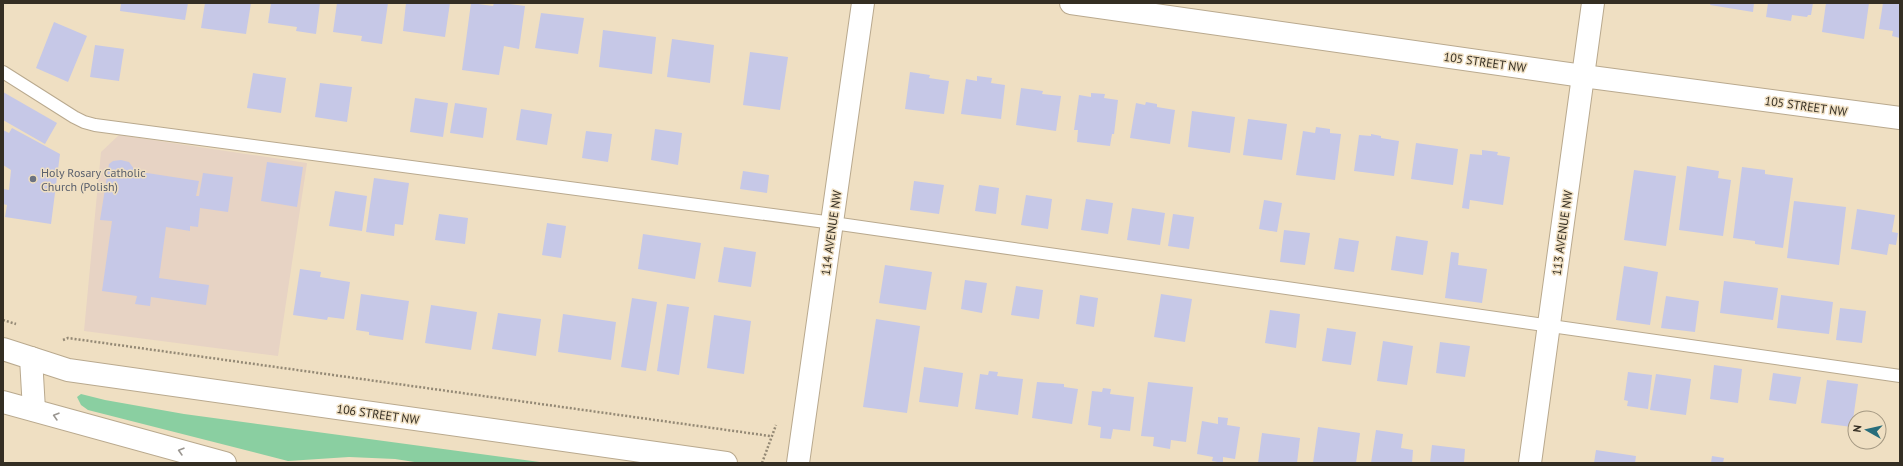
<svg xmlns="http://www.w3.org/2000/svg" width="1903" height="466" viewBox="0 0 1903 466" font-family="'PT Sans',sans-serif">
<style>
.commercial{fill:#e7d3c4}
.green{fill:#8acfa1}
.building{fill:#c6c8e7}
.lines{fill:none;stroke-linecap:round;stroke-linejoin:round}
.lane-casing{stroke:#b9a98e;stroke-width:14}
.street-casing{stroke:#b9a98e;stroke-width:24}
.secondary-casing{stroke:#b9a98e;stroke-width:24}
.path{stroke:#948975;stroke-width:2.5;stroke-dasharray:2 2;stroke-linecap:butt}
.lane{stroke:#fff;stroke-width:12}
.street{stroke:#fff;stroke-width:22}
.secondary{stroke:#fff;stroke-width:22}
.oneway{stroke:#9a9691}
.worship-dot{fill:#6b7280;stroke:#efdfc2;stroke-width:1.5}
.labels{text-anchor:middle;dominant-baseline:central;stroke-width:3;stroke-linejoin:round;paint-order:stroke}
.street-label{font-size:12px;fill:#342e23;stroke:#efdfc2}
.worship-label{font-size:12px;fill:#5b616d;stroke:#efdfc2;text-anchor:start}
</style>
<rect width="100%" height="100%" fill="#efdfc2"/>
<polygon class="commercial" points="119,135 307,163 278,356 84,331 101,152"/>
<polygon class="green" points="81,394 105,400 184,414 547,463 421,463 395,459 349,457 288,461 88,410 81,405 77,397"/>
<g class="building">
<polygon points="121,3 188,3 185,20 120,11"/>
<polygon points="205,3 251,3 246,34 201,28"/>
<polygon points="271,3 320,3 316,34 296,31 297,27 268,23"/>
<polygon points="337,3 388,3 382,44 361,41 362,36 333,32"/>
<polygon points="406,3 450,3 445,37 403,31"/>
<polygon points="471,3 493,6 494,3 503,3 525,6 519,49 504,46 499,75 462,70"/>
<polygon points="1711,3 1754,3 1753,12 1710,5"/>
<polygon points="1768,3 1813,3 1811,15 1808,15 1807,17 1792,15 1791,21 1766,17"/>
<polygon points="1826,3 1869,3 1864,39 1822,32"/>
<polygon points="1883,3 1900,3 1900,38 1892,36 1893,31 1879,29"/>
<polygon points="541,13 584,18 578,54 535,48"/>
<polygon points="54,22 87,36 68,82 36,68"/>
<polygon points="603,30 656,37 652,74 599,67"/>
<polygon points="672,39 714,45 710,83 667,77"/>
<polygon points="95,45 124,49 119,81 90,77"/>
<polygon points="750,52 788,57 780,110 743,105"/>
<polygon points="910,72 930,75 929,78 949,81 944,114 905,109"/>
<polygon points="253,73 286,78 281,113 247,108"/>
<polygon points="977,76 992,78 991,83 1005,85 1001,119 961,114 966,79 977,81"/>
<polygon points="320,83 352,87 347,122 315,117"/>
<polygon points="1021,88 1043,91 1042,94 1061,96 1056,131 1016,125"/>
<polygon points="3,92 57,123 45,144 3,120"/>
<polygon points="1091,93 1105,94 1104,98 1118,100 1114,134 1112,134 1110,146 1077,142 1078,130 1074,130 1079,95 1091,97"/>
<polygon points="415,98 448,103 443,137 410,132"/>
<polygon points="1146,102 1157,104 1157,107 1175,110 1170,144 1130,138 1136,103 1145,105"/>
<polygon points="455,103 487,108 483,138 450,133"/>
<polygon points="521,109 552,114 547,145 516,140"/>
<polygon points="1192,111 1235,117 1230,153 1188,147"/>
<polygon points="1248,119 1287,124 1282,160 1243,155"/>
<polygon points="1316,127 1330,129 1330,133 1341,134 1335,180 1296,175 1303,131 1315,133"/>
<polygon points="12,128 60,154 51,224 5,217 7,205 3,204 3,189 9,190 11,170 3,165 3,130 9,133"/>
<polygon points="655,129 682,133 678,165 651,160"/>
<polygon points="586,131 612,134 608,162 582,158"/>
<polygon points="1371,134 1381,136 1381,138 1399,141 1394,176 1354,171 1359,135 1371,136"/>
<polygon points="1416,143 1458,149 1453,185 1411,179"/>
<polygon points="1482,150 1498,152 1497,155 1510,157 1503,205 1470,200 1469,209 1462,208 1470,154 1482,155"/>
<polygon points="121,160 129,162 134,169 134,171 199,181 196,196 199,196 203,173 233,177 228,212 200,208 198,227 190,226 190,231 166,227 159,278 209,285 206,305 151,297 150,306 135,304 137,296 102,291 112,221 100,220 109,164 113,161"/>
<polygon points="267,162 303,167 297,207 261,201"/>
<polygon points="1687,166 1719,171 1718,178 1731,180 1723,236 1679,230"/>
<polygon points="1742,167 1765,170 1765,174 1793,178 1783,248 1755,244 1755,241 1733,238"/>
<polygon points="1634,170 1676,176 1666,246 1624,240"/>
<polygon points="743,171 769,175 767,193 740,189"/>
<polygon points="374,178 409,183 403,225 395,224 394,236 366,232"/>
<polygon points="914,181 944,185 939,214 910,210"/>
<polygon points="979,185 999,188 996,214 975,211"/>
<polygon points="335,191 367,196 362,231 329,226"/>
<polygon points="1026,195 1052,199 1048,229 1021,225"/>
<polygon points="1086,199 1113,203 1108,234 1081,230"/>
<polygon points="1264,200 1282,203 1277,232 1259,229"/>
<polygon points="1794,201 1846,207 1839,265 1787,258"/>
<polygon points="1132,208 1165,213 1160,245 1127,240"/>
<polygon points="1857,209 1895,215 1892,232 1898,233 1896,245 1889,244 1887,255 1851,249"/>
<polygon points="439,214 468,218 465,244 435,240"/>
<polygon points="1173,214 1194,217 1189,249 1168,246"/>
<polygon points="547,223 566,226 561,258 542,255"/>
<polygon points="1284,230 1310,233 1305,265 1280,262"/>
<polygon points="643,234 701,243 695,279 638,269"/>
<polygon points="1396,236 1428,241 1423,275 1391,270"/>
<polygon points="1339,238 1359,241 1354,272 1334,269"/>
<polygon points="724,247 756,252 751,287 718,282"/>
<polygon points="1451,252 1459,253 1458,265 1487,269 1482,303 1445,298"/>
<polygon points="885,265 932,272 926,310 879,303"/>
<polygon points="1624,266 1658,272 1650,325 1616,320"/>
<polygon points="300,269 321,272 320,277 350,282 344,319 328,317 327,320 293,315"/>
<polygon points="965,280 987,283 982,313 961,309"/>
<polygon points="1724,281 1778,288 1773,320 1720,313"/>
<polygon points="1016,286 1043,290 1039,319 1011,315"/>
<polygon points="361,294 409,301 403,340 369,335 369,332 356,330"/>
<polygon points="1161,294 1192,299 1185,342 1154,337"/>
<polygon points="1080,295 1098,298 1094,327 1076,324"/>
<polygon points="1781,295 1833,302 1829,334 1777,328"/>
<polygon points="1666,296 1699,301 1695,332 1661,328"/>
<polygon points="632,298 657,302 646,371 621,367"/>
<polygon points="667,304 689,307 679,375 657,371"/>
<polygon points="431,305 477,312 471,350 425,343"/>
<polygon points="1840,308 1866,311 1862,343 1836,340"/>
<polygon points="1270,310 1300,314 1296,348 1265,343"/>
<polygon points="498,313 541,319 536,356 492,349"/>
<polygon points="563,314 616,322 611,360 558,352"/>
<polygon points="714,315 751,321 744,374 707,368"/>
<polygon points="876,319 920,326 907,413 863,407"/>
<polygon points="1327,328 1356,332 1351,365 1322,361"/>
<polygon points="1383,341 1413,346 1407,385 1377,381"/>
<polygon points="1440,342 1470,346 1465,377 1436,373"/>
<polygon points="1714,365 1742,369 1738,403 1710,399"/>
<polygon points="924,367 963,373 958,407 919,402"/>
<polygon points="989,371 998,372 997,376 1023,379 1018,415 975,409 980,374 988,375"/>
<polygon points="1628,372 1652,375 1648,409 1627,406 1628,401 1624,400"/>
<polygon points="1773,373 1801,377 1796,404 1769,400"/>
<polygon points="1656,374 1691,379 1686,415 1650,410"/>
<polygon points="1827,380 1858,384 1852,427 1821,423"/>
<polygon points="1037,382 1064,384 1064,387 1078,389 1072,424 1032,418"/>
<polygon points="1148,382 1193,387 1186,442 1171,440 1170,449 1153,446 1154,437 1141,436"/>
<polygon points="1103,388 1111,389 1110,394 1134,397 1130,431 1113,429 1111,439 1100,438 1101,427 1088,425 1092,391 1102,392"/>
<polygon points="1218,417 1228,418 1227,425 1240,427 1235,459 1223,457 1223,463 1212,461 1213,457 1197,454 1202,421 1218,424"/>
<polygon points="1318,427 1360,433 1356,463 1313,463"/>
<polygon points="1376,430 1403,434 1401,448 1413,450 1412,463 1371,463"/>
<polygon points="1262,433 1300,438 1297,463 1258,463"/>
<polygon points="1432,445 1465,449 1464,463 1430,463"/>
<polygon points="1596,450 1636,456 1635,463 1594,463"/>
<polygon points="1712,456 1724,458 1723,463 1711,463"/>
</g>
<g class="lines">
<g class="lane-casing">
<polyline id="lane" points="3,72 74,117 84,122 95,125 833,223 1900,376"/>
</g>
<g class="street-casing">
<g id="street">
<polyline points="1071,3 1583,76 1900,118"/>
<polyline points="3,349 31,358 34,410"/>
<polyline points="31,358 68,370 726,463"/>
<polyline points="798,463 863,3"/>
<polyline points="1530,463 1593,3"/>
</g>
</g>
<g class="secondary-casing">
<polyline id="secondary" points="3,402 225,463"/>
</g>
<g class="path">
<polyline points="3,320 16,324"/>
<polyline points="63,340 68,338 770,436"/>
<polyline points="762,463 776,425"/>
</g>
<use href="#lane" class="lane"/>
<use href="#street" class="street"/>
<use href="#secondary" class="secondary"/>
</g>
<defs><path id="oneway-chevron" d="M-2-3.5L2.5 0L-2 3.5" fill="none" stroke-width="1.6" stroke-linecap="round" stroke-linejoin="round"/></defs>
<g class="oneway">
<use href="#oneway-chevron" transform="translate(56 416) rotate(-164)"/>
<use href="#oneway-chevron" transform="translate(181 451) rotate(-164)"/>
</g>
<circle class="worship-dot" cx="33" cy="179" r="4"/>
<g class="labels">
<g class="street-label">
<text transform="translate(1485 62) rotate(8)">105 STREET NW</text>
<text transform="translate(1806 106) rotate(8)">105 STREET NW</text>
<text transform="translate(831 233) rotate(-82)">114 AVENUE NW</text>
<text transform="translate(1562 233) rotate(-82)">113 AVENUE NW</text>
<text transform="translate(378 414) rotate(8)">106 STREET NW</text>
</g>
<g class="worship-label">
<text x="41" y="172">Holy Rosary Catholic<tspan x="41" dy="14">Church (Polish)</tspan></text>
</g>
</g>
<rect width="1903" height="466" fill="none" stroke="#342e23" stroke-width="8"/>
<g transform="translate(1867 430) rotate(278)"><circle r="19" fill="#efdfc2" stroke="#a49882"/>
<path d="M0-3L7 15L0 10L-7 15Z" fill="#276d7b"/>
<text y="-6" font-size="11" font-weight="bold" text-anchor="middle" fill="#342e23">N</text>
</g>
</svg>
